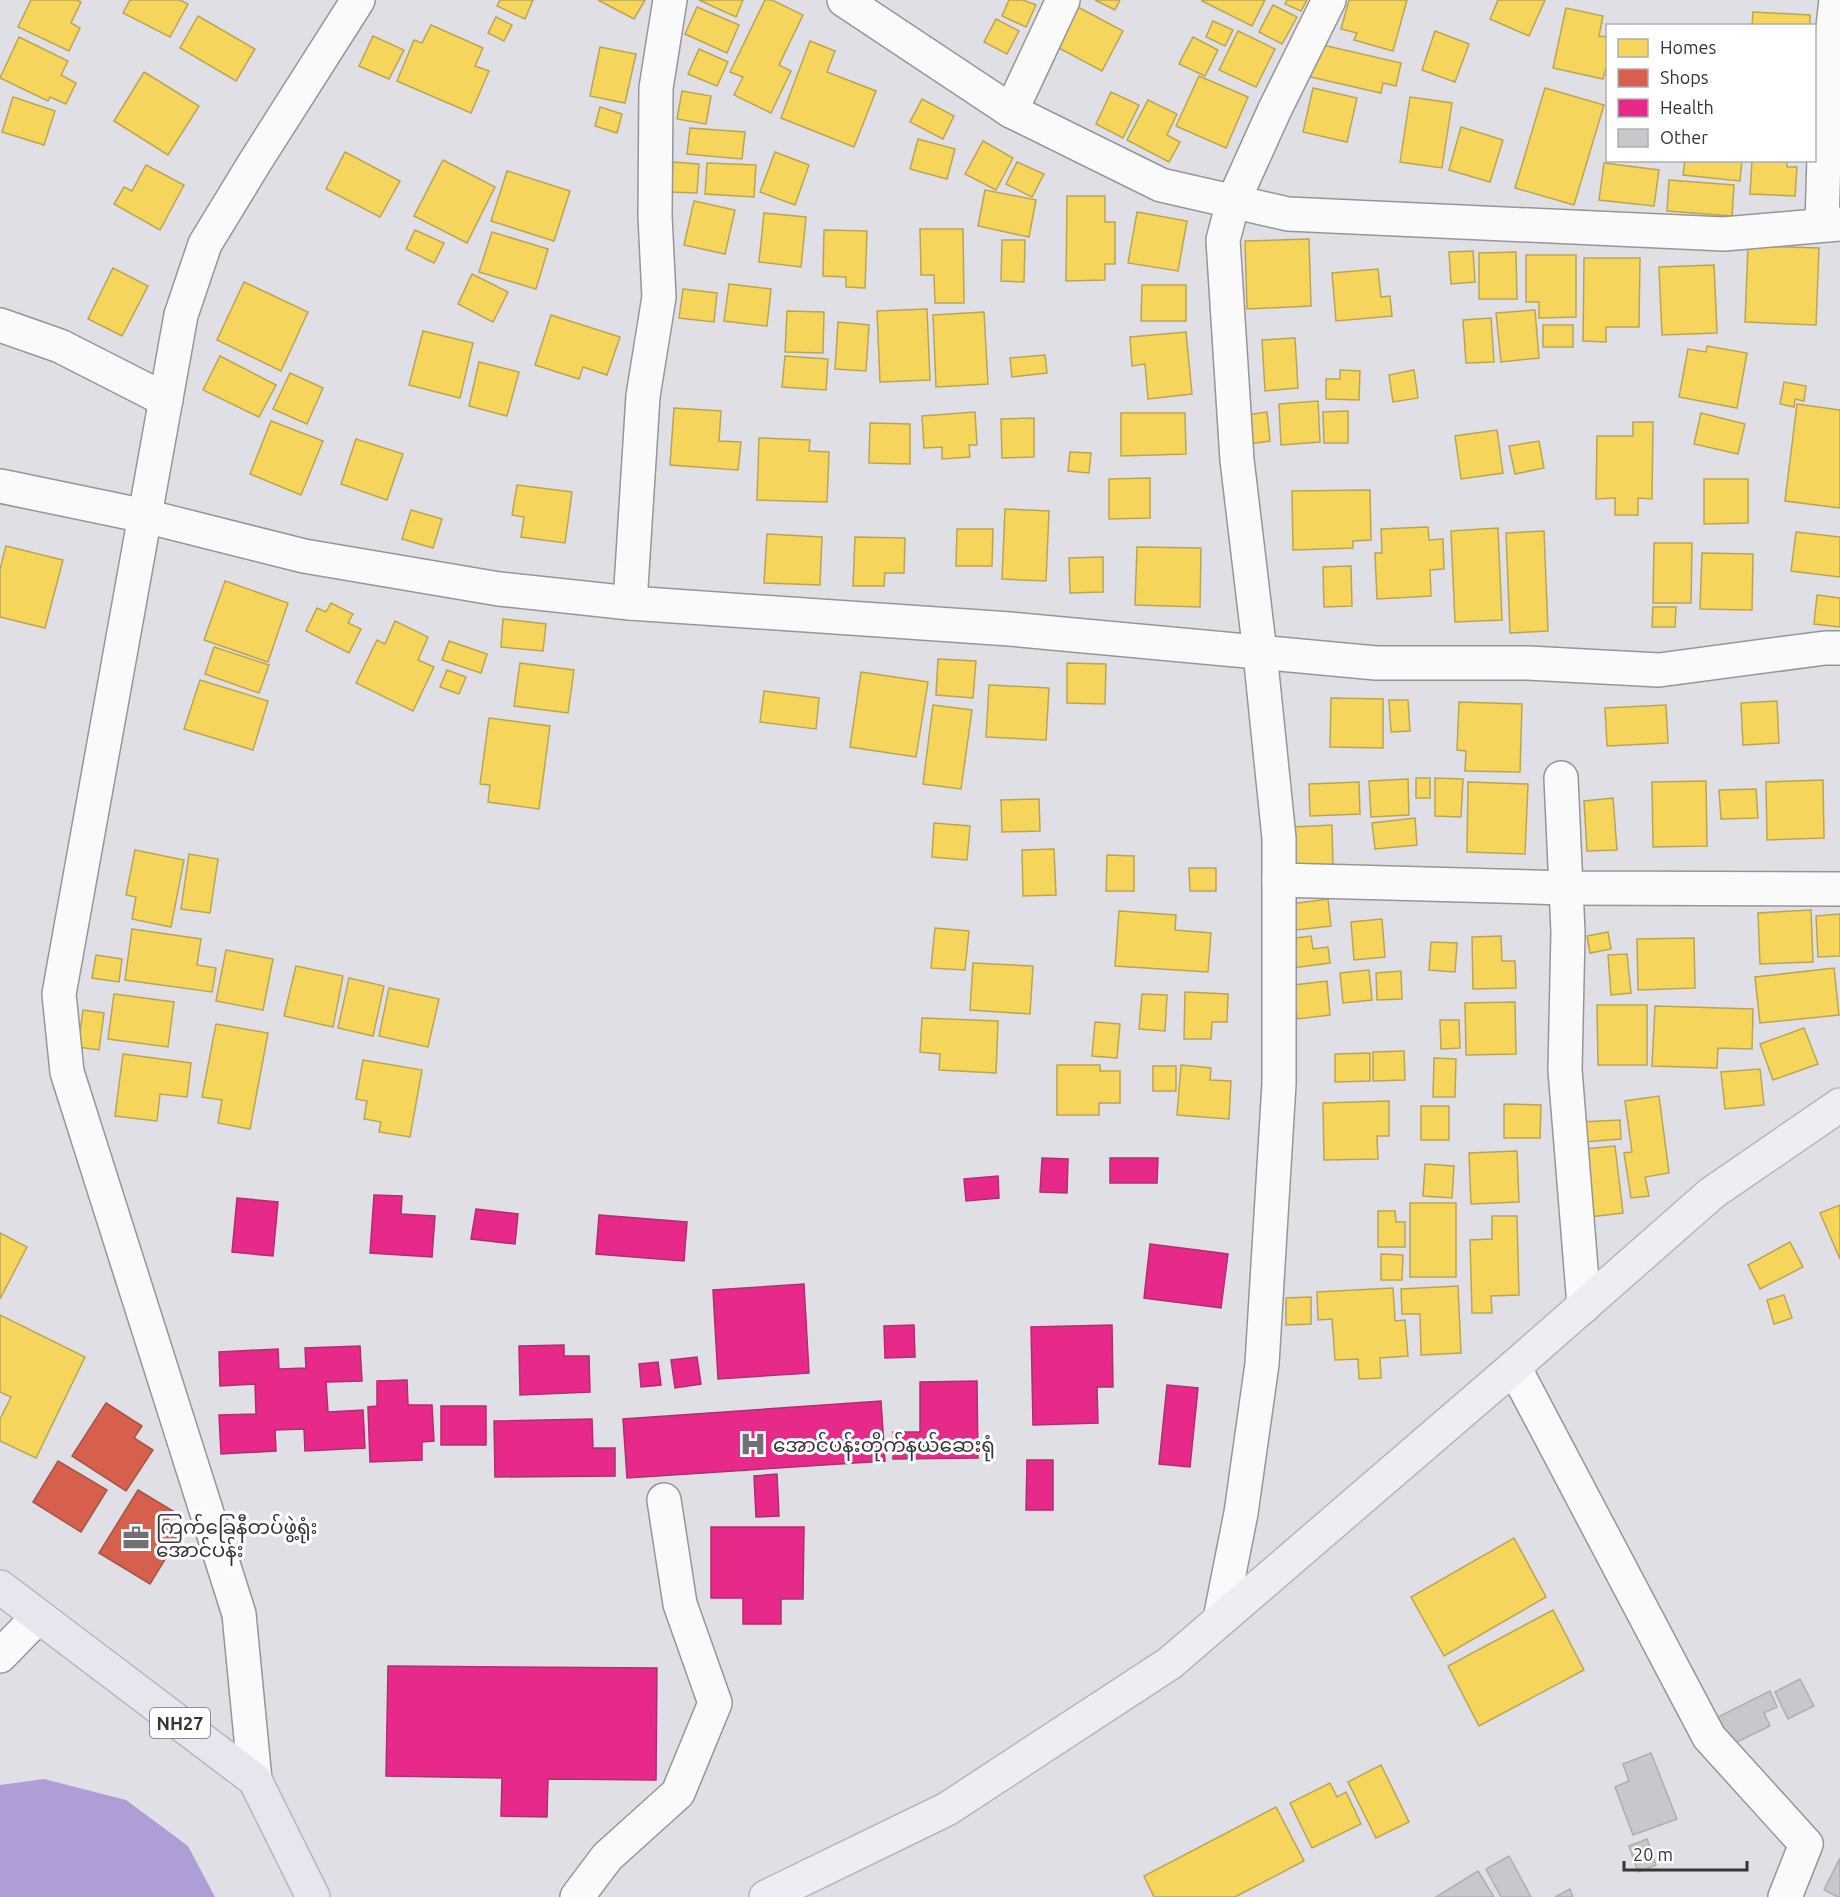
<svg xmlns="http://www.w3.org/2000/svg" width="1840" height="1897" viewBox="0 0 1840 1897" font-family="Ubuntu,'Noto Sans Myanmar',sans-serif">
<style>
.water{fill:#af9dd8}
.homes{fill:#f6d55c;stroke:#bca552;stroke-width:1.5}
.shops{fill:#d6604d;stroke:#a65347;stroke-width:1.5}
.health{fill:#e7298a;stroke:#b22d72;stroke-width:1.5}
.building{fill:#c8c7cc;stroke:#aeaeb2;stroke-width:1.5}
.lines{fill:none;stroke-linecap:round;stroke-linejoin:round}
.minor-casing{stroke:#96969a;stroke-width:36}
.major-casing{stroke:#b7b4c1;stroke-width:36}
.highway-casing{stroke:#b7b4c1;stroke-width:36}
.minor{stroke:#fafafb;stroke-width:33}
.major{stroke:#efedf4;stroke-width:33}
.highway{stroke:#e8e5ef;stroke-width:33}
.labels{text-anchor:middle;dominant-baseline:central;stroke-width:6;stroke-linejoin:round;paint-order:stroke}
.shield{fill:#fff;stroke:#727274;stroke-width:1.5}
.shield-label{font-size:18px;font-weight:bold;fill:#363539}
.poi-label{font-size:20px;fill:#363539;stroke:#fff;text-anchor:start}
</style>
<rect width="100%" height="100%" fill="#e0dfe5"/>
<polygon class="water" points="44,1779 126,1800 188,1846 215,1897 0,1897 0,1785"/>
<g class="homes">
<polygon points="31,0 77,0 81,2 71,23 80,28 69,51 18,27"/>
<polygon points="130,0 180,0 188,4 170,37 123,13"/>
<polygon points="500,0 533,0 525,19 497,6"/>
<polygon points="598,0 645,0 634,19"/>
<polygon points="699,0 743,0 736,17"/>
<polygon points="765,0 772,0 803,15 779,65 791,71 771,113 734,95 743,77 730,72"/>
<polygon points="1009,0 1023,0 1036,5 1026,27 1002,16"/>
<polygon points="1095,0 1120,0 1115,10"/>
<polygon points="1202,0 1265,0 1252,26 1202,1"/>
<polygon points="1287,0 1307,0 1301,11 1285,4"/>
<polygon points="1349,0 1407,0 1393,51 1354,40 1357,33 1341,29"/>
<polygon points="1498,0 1545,0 1529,36 1490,19"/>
<polygon points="1273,5 1297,17 1282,44 1259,32"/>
<polygon points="1076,6 1123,31 1102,71 1055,46"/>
<polygon points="697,7 739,25 727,53 685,34"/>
<polygon points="1566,8 1603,16 1599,36 1608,37 1608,60 1603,79 1553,68"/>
<polygon points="1753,12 1810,15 1810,26 1752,26"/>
<polygon points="198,16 255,49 236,81 180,48"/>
<polygon points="496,17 512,25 504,41 488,33"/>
<polygon points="996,19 1019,31 1007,54 984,42"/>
<polygon points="1213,21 1233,30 1225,46 1206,37"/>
<polygon points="431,25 483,48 475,66 489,71 471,113 397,81 414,40 422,43"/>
<polygon points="1238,31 1275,49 1256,87 1219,70"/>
<polygon points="1435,31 1469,44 1455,82 1422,70"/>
<polygon points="373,36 404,50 389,79 359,66"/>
<polygon points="19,37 68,61 61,75 76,83 66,104 50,97 48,101 0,78"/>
<polygon points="1193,37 1218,50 1205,76 1179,64"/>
<polygon points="810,41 835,51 827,72 876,91 854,147 781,118"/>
<polygon points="1314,43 1401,63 1396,86 1383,83 1381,93 1306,76"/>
<polygon points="600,47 636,54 625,103 590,96"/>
<polygon points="699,49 728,62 717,86 688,74"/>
<polygon points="144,72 199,106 168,155 114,121"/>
<polygon points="1199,76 1248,97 1226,148 1176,126"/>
<polygon points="1313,88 1357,98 1347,142 1303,132"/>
<polygon points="1545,88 1604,105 1574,205 1515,188"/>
<polygon points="682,91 711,96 706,124 677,119"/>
<polygon points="1111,92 1139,105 1123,138 1096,124"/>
<polygon points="13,97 55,111 44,145 2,132"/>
<polygon points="1410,97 1452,103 1442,168 1400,162"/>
<polygon points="922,99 954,116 943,139 910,122"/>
<polygon points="1148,100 1177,114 1167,135 1180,142 1169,162 1127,140"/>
<polygon points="600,107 622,114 617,133 595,126"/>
<polygon points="1461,127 1503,140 1490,182 1449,170"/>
<polygon points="690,128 745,132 742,159 687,154"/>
<polygon points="918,139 955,149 947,179 910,169"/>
<polygon points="983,141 1013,158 996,190 965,174"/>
<polygon points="345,152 400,181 380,217 326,189"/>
<polygon points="775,152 809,165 795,205 760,192"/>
<polygon points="443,160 495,187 467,243 414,216"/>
<polygon points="1685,160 1742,160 1740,181 1683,175"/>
<polygon points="1752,160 1787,160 1787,167 1797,167 1795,196 1750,194"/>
<polygon points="673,162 699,164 697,193 671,192"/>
<polygon points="1017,162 1044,174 1032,197 1006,184"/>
<polygon points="707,163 756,165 754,197 705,194"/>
<polygon points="1604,163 1659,170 1654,206 1599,200"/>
<polygon points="146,165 184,185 160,230 114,204 124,187 132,191"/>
<polygon points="507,171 570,191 554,241 491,221"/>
<polygon points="1669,180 1734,185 1732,216 1667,211"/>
<polygon points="985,190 1036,200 1029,237 978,226"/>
<polygon points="1067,196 1105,196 1105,222 1115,222 1115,264 1105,264 1105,280 1066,281"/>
<polygon points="694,201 735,210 725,254 684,245"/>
<polygon points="1137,212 1187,221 1178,271 1128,263"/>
<polygon points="764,213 806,217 801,267 759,262"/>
<polygon points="920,229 963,229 964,303 935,303 934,275 921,275"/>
<polygon points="415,230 444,243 434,263 406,249"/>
<polygon points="824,230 867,231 865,288 846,287 846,277 823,276"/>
<polygon points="492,232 548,249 536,289 479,272"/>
<polygon points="1309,239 1311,306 1247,309 1245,241"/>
<polygon points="1002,240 1025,240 1024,282 1001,281"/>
<polygon points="1748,246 1819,248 1816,325 1745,322"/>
<polygon points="1473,251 1475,282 1451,284 1449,252"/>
<polygon points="1516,252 1517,299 1479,299 1479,253"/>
<polygon points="1526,255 1576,255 1576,317 1539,318 1539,302 1526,302"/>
<polygon points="1584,258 1640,258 1639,327 1606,327 1606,342 1583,341"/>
<polygon points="1714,265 1717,333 1662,335 1659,267"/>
<polygon points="113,268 148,286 122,336 88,319"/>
<polygon points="1378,269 1381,297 1390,296 1392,316 1336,321 1332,273"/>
<polygon points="472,274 508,292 493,322 458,304"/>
<polygon points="244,282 308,312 281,371 217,340"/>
<polygon points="729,284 771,289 767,326 724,321"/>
<polygon points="1142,285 1186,285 1186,321 1141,321"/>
<polygon points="683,289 717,293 714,322 679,318"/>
<polygon points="927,309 930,380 880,382 877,311"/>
<polygon points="1535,310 1539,358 1501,362 1496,313"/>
<polygon points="787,311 824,312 823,353 785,352"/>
<polygon points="984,312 988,384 936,387 933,315"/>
<polygon points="551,315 620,337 607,375 583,367 579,379 535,365"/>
<polygon points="1491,318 1494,362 1466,363 1463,320"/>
<polygon points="838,322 869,325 866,371 835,369"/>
<rect x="1543" y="325" width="30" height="22"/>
<polygon points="423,331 473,343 460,398 409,385"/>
<polygon points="1186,332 1192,394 1148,399 1145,364 1132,366 1130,337"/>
<polygon points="1295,338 1298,388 1265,391 1262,340"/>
<polygon points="1707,346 1747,353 1737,408 1679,397 1688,349 1706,352"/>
<polygon points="1045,355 1047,373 1012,377 1010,358"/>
<polygon points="220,356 276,385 259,417 203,390"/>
<polygon points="785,356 828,359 826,390 782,387"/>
<polygon points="479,362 519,372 507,416 469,406"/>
<polygon points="1340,370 1360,371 1359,400 1326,399 1326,379 1340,379"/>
<polygon points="1414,370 1418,398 1393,402 1389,375"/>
<polygon points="290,373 323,388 307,424 273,409"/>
<polygon points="1784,382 1806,386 1804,401 1795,399 1794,407 1780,404"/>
<polygon points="1318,401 1320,442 1281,445 1279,404"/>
<polygon points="1797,404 1840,410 1840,508 1785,501"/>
<polygon points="674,408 721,411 719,441 741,442 738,470 670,465"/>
<polygon points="1348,411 1348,443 1324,443 1323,412"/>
<polygon points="975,412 977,445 969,445 970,457 942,459 942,447 924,448 922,416"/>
<polygon points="1267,412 1270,441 1250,444 1247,415"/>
<polygon points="1121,413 1185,413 1186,454 1121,456"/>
<polygon points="1701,413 1745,424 1738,454 1694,444"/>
<polygon points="1034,418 1034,457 1002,458 1001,419"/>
<polygon points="271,421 323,441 301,495 250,474"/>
<polygon points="1633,422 1653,422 1652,499 1638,498 1638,515 1615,515 1615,498 1596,499 1597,436 1633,436"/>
<polygon points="870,423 910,424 910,464 869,463"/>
<polygon points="1497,430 1503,473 1461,479 1455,436"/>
<polygon points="759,438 810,440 809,451 829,452 827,502 757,500"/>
<polygon points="356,439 403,454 387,500 341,484"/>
<polygon points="1539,441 1544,468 1515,474 1509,446"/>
<polygon points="1070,452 1091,453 1089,473 1068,471"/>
<polygon points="1150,478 1150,518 1109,519 1109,479"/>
<polygon points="1704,479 1748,479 1748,523 1704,524"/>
<polygon points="517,485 572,492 565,543 521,537 524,517 512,515"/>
<polygon points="1370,490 1371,540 1353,541 1353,548 1293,550 1292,491"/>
<polygon points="1005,509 1049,511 1046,581 1002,579"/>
<polygon points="411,510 442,519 433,548 402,539"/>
<polygon points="1428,527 1429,540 1443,539 1444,569 1430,570 1431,596 1377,599 1375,553 1382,553 1381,529"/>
<polygon points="1498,528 1502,620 1455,622 1451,531"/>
<polygon points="957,529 993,529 992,566 956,566"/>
<polygon points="1544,531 1548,631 1510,633 1506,533"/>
<polygon points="1796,532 1840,537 1840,577 1791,571"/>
<polygon points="767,534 822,537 820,585 764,583"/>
<polygon points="855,537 905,538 904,573 885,573 884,586 853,586"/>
<polygon points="1654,543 1692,543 1691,603 1653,603"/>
<polygon points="6,546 63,560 45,628 0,617 0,569"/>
<polygon points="1137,547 1201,548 1200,607 1135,605"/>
<polygon points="1702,553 1753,554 1752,610 1700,609"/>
<polygon points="1103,557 1103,592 1070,593 1069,558"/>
<polygon points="1351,566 1352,606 1324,607 1323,567"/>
<polygon points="225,581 288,603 268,662 204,640"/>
<polygon points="1817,595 1840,598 1840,627 1814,624"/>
<polygon points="331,603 353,614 348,623 361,629 349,653 306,631 317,608 326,612"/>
<polygon points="1653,607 1676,607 1675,627 1652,627"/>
<polygon points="503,619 546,624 543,651 501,647"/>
<polygon points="395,621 428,637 418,660 434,667 413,711 356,683 377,640 385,644"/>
<polygon points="449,641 487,654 481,673 442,660"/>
<polygon points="214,647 269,665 259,693 205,674"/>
<polygon points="938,659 976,661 973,698 936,695"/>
<polygon points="520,663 574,670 568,713 514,706"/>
<polygon points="1067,663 1106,664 1105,704 1067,703"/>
<polygon points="447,670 466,677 459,694 440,687"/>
<polygon points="861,672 928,682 916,757 850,747"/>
<polygon points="200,680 268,701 253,750 184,729"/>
<polygon points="989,685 1049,688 1046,740 986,737"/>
<polygon points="764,691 819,698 816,729 760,722"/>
<polygon points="1331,698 1383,699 1383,748 1330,747"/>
<polygon points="1389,700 1408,700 1410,731 1391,732"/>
<polygon points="1777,701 1779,743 1743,745 1741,703"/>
<polygon points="1459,702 1522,704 1520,772 1465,771 1466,751 1457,750"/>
<polygon points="933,705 972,710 961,789 923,784"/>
<polygon points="1666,705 1668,743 1607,746 1605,708"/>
<polygon points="489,718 550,726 539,809 488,802 490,785 480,784"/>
<rect x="1416" y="778" width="14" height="20"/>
<polygon points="1435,778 1463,779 1461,817 1435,816"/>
<polygon points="1408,779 1409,815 1371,817 1369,781"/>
<polygon points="1823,780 1824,838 1767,840 1766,782"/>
<polygon points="1706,781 1707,846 1653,847 1652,782"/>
<polygon points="1359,782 1360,814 1310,816 1309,784"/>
<polygon points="1468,782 1528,784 1525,854 1467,852"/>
<polygon points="1756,789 1758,818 1721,819 1719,790"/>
<polygon points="1613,798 1617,850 1587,851 1584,801"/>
<polygon points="1039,799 1040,831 1002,832 1001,800"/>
<polygon points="1415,818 1417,845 1375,849 1372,823"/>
<polygon points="934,823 970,826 967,860 932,857"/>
<polygon points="1332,825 1333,866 1295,867 1294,827"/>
<polygon points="1054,849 1056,895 1023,896 1022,850"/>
<polygon points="135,850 184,860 171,927 132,919 136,897 126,895"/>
<polygon points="189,854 218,859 210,913 181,909"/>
<polygon points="1107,855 1134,856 1134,891 1106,891"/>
<polygon points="1189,868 1216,868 1216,891 1190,891"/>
<polygon points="1328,899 1331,926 1286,931 1283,905"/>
<polygon points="1811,910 1813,962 1760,964 1758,913"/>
<polygon points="1119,911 1176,915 1175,930 1211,933 1208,972 1115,966"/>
<polygon points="1840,914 1840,956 1818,957 1816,916"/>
<polygon points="1382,919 1385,957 1354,960 1351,922"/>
<polygon points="935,928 969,931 965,970 931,968"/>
<polygon points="132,929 201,939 197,965 216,968 212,992 125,980"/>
<polygon points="1608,932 1611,949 1590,953 1587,936"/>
<polygon points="1311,936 1313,949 1328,947 1330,963 1292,968 1288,939"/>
<polygon points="1501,936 1502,961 1515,961 1516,988 1473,989 1472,937"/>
<polygon points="1694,938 1695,988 1638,990 1637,939"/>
<polygon points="1431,942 1457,943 1455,972 1429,970"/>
<polygon points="226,950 273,959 263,1010 216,1001"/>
<polygon points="1627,954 1631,993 1611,995 1608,955"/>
<polygon points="96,955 122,959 119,982 92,978"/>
<polygon points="973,963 1033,966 1030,1014 970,1010"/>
<polygon points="296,966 343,976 333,1027 284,1016"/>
<polygon points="1834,968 1839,1015 1760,1023 1755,977"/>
<polygon points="1369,970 1372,1000 1343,1003 1340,973"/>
<polygon points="1401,971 1402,999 1377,1000 1376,973"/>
<polygon points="349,978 384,986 373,1036 338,1028"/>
<polygon points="1327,981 1330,1015 1297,1019 1294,985"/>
<polygon points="389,988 439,999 428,1047 379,1036"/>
<polygon points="1185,992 1228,994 1227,1022 1212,1022 1211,1039 1184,1039"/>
<polygon points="114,994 174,1002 168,1047 108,1039"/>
<polygon points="1142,994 1167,995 1165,1031 1139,1029"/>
<polygon points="1515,1002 1516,1054 1466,1055 1465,1003"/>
<polygon points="1597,1005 1647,1005 1647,1065 1598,1065"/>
<polygon points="1655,1006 1753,1009 1752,1049 1718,1048 1717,1068 1652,1066"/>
<polygon points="83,1010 104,1013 99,1050 78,1047"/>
<polygon points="922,1018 998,1021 996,1073 939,1070 940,1054 920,1052"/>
<polygon points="1440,1020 1459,1020 1460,1048 1441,1049"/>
<polygon points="1095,1022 1120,1024 1117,1058 1092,1056"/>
<polygon points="216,1024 268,1033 250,1129 218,1123 222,1100 202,1097"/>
<polygon points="1804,1028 1818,1064 1773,1080 1760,1044"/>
<polygon points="1404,1051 1405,1080 1373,1081 1373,1052"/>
<polygon points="1370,1053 1370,1081 1335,1082 1335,1054"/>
<polygon points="123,1054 191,1063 187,1097 160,1094 157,1121 115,1116"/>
<polygon points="1434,1058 1456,1059 1455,1097 1433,1097"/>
<polygon points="363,1060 422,1070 410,1137 379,1132 381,1122 364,1119 367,1101 356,1099"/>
<polygon points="1057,1065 1100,1065 1100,1071 1120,1071 1120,1103 1099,1103 1099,1115 1057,1115"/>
<polygon points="1181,1065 1211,1068 1210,1080 1231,1081 1229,1119 1177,1115"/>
<rect x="1153" y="1066" width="23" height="25"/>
<polygon points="1760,1069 1764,1105 1725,1109 1721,1072"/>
<polygon points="1659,1096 1669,1173 1645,1177 1649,1196 1631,1198 1624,1153 1632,1152 1625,1101"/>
<polygon points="1389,1101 1389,1136 1377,1136 1378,1159 1324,1160 1323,1103"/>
<polygon points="1504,1104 1541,1105 1540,1138 1504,1138"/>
<rect x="1421" y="1106" width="28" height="34"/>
<polygon points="1620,1120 1621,1139 1583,1142 1581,1122"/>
<polygon points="1615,1146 1623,1213 1581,1218 1574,1150"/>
<polygon points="1517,1151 1519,1202 1471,1204 1469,1153"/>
<polygon points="1425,1164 1454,1166 1452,1198 1423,1196"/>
<rect x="1410" y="1203" width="46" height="74"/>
<polygon points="1840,1205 1840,1259 1820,1213"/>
<polygon points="1378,1211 1395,1211 1396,1222 1405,1222 1405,1247 1378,1247"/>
<polygon points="1492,1216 1517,1216 1519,1295 1491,1296 1492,1313 1472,1313 1470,1240 1492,1239"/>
<polygon points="0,1233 27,1247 0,1299"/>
<polygon points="1790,1242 1803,1267 1760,1289 1748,1265"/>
<polygon points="1381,1254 1403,1255 1402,1280 1381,1280"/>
<polygon points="1458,1286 1461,1353 1421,1355 1420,1314 1402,1314 1401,1289"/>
<polygon points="1393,1288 1395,1321 1405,1320 1408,1356 1380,1358 1381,1378 1359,1379 1358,1359 1335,1360 1332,1319 1318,1320 1317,1292"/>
<polygon points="1784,1295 1792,1318 1774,1324 1767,1300"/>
<polygon points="1311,1297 1311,1324 1286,1325 1286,1298"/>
<polygon points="0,1315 85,1357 36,1458 0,1441 0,1419 11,1397 0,1392"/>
<polygon points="1514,1538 1546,1597 1444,1656 1411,1597"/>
<polygon points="1553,1610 1584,1670 1479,1726 1448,1666"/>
<polygon points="1381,1765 1409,1822 1376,1838 1348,1782"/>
<polygon points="1330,1783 1337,1797 1346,1792 1361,1824 1312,1848 1290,1803"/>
<polygon points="1276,1807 1304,1861 1235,1897 1154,1897 1144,1876"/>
</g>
<g class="shops">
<polygon points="106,1403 142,1426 134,1438 153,1450 126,1491 72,1456"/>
<polygon points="58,1461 107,1490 81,1532 33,1502"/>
<polygon points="138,1490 173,1511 165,1525 180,1535 150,1584 99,1553"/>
</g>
<g class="health">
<polygon points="1042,1158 1068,1159 1067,1193 1040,1192"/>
<polygon points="1110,1158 1158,1158 1157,1183 1110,1183"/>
<polygon points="998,1176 999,1198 966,1201 964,1179"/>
<polygon points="374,1195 402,1196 401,1214 435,1216 432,1257 370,1253"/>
<polygon points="237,1198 278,1202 273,1256 232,1252"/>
<polygon points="476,1209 518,1214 515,1244 471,1239"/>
<polygon points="599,1215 687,1222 684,1261 596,1254"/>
<polygon points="1150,1244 1228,1254 1221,1308 1144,1298"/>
<polygon points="804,1284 809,1373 718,1379 713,1290"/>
<polygon points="914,1325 915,1357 885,1358 884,1326"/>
<polygon points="1112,1325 1113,1387 1097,1387 1098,1423 1033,1425 1031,1327"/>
<polygon points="564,1345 564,1356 589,1356 590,1392 520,1395 519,1346"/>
<polygon points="360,1346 362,1381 326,1382 328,1412 363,1410 365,1448 305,1451 304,1429 275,1430 276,1451 221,1454 219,1415 256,1414 255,1384 220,1386 219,1352 278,1349 279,1369 306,1368 305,1348"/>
<polygon points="697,1357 701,1384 675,1388 671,1360"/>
<polygon points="658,1362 661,1385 641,1387 639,1364"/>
<polygon points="407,1380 408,1405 432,1405 434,1441 422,1442 422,1460 370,1462 368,1407 377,1406 377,1381"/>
<polygon points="977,1381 978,1458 893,1459 893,1432 920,1432 920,1382"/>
<polygon points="1167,1385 1198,1388 1190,1467 1159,1464"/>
<polygon points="881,1401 885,1461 627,1478 623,1419"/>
<rect x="441" y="1406" width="45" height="39"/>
<polygon points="592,1419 593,1448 615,1448 615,1476 495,1477 494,1421"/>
<polygon points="1027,1460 1053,1460 1053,1510 1026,1510"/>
<polygon points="777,1474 779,1516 756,1517 754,1476"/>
<polygon points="711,1527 804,1527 803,1599 781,1599 781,1624 743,1624 743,1598 711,1598"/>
<polygon points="388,1666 657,1668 656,1780 548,1779 547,1817 501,1816 502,1778 386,1776"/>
</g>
<g class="building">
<polygon points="1800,1679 1814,1706 1788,1719 1775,1692"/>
<polygon points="1770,1691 1777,1707 1764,1713 1770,1726 1731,1745 1718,1717"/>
<polygon points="1651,1753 1677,1819 1633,1835 1615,1787 1629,1781 1623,1764"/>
<polygon points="1647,1839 1656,1865 1638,1872 1629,1846"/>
<polygon points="1509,1856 1531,1897 1501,1897 1486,1869"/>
<polygon points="1840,1858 1840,1897 1838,1897 1824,1890"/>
<polygon points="1478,1871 1494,1897 1436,1897"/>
<polygon points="1570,1889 1573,1897 1555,1897"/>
</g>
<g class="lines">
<g class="minor-casing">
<g id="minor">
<polyline points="844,0 1011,111 1161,185 1288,214 1724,234 1840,224"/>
<polyline points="1011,111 1063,0"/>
<polyline points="1822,225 1826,88 1836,0"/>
<polyline points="0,325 60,346 166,400"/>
<polyline points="0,486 145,516 304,556 499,589 630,603 1010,629 1376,663 1528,663 1659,670 1825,648 1840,648"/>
<polyline points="630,603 643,396 659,297 655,216 656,88 670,0"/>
<polyline points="1561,778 1568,932 1565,1070 1584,1306"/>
<polyline points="1279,880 1567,888 1840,889"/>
<polyline points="1514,1367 1709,1737 1806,1844 1785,1897"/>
<polyline points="1220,1619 1241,1513 1262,1364 1279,1084 1279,838 1260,653 1237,460 1223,240 1233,202 1275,109 1329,0"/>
<polyline points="0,1656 38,1617"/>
<polyline points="255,1780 239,1614 67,1072 59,994 181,315 205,244 255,162 358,0"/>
<polyline points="577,1897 607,1857 678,1793 715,1703 680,1604 664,1500"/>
</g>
</g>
<g class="major-casing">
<polyline id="major" points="766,1897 947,1809 1170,1663 1514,1367 1712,1193 1840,1105"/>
</g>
<g class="highway-casing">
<polyline id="highway" points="0,1587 255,1780 313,1897"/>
</g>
<use href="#minor" class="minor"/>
<use href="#major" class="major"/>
<use href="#highway" class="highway"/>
</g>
<defs>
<g id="hospital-bare" transform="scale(2.07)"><path d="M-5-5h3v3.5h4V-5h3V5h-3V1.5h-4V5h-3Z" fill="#727075" stroke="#fff" stroke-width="2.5" paint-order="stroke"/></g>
<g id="office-bare" transform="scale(2.07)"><path d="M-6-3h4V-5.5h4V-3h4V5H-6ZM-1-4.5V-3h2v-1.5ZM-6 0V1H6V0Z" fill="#727075" stroke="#fff" stroke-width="2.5" paint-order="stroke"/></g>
</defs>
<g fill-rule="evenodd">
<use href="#hospital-bare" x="753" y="1444"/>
<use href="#office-bare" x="136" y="1538"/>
</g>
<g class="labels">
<rect class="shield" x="150" y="1708" width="60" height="30" rx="4.5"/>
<g class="shield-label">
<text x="180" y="1723">NH27</text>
</g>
<g class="poi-label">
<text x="773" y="1444">အောင်ပန်းတိုက်နယ်ဆေးရုံ</text>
<text x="156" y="1526">ကြက်ခြေနီတပ်ဖွဲ့ရုံး<tspan x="156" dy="23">အောင်ပန်း</tspan></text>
</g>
</g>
<rect x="1606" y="24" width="210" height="138" fill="#ffffff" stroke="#afaeb0" stroke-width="1.5"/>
<rect x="1618" y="39" width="30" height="18" fill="#f6d55c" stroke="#afaeb0" stroke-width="1.5"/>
<text x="1660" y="54" font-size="18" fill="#363539">Homes</text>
<rect x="1618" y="69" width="30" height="18" fill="#d6604d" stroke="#afaeb0" stroke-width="1.5"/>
<text x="1660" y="84" font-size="18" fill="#363539">Shops</text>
<rect x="1618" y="99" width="30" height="18" fill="#e7298a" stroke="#afaeb0" stroke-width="1.5"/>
<text x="1660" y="114" font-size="18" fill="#363539">Health</text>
<rect x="1618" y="129" width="30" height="18" fill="#c8c7cc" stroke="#afaeb0" stroke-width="1.5"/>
<text x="1660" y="144" font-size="18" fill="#363539">Other</text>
<path d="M1624 1861v9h123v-9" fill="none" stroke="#363539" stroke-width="3"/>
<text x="1633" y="1861" font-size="18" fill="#363539" stroke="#ffffff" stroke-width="4.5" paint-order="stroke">20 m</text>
</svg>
